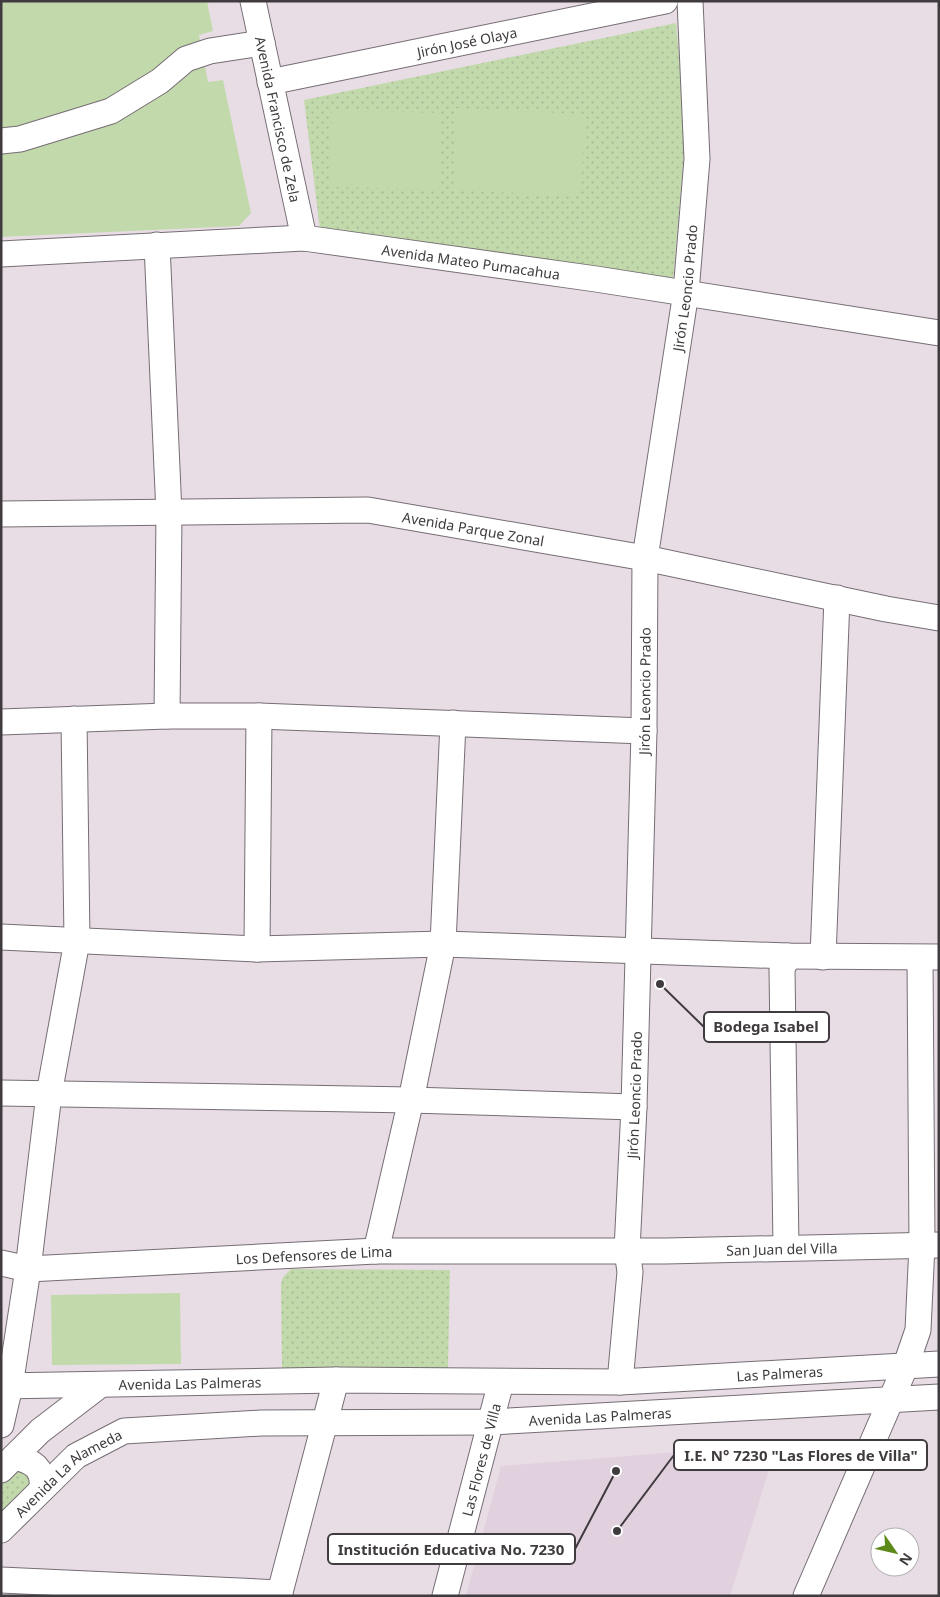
<svg xmlns="http://www.w3.org/2000/svg" width="940" height="1597" viewBox="0 0 940 1597" font-family="'Noto Sans',sans-serif">
<style>
.built{fill:#e1d0dd}
.park{fill:url(#park-dots)}
.pitch{fill:#c2d9ac}
.lines{fill:none;stroke-linecap:round;stroke-linejoin:round}
.minor-casing{stroke:#766d74;stroke-width:27}
.minor{stroke:#fff;stroke-width:25}
.labels{text-anchor:middle;dominant-baseline:central;stroke-width:4.5;stroke-linejoin:round;paint-order:stroke}
.street-label{font-size:14px;fill:#3f3b3e;stroke:#fff}
.leader{fill:none;stroke:#3f3b3e;stroke-width:2}
.callout-dot{fill:#3f3b3e;stroke:#fff;stroke-width:2}
.callout{fill:#fff;stroke:#3f3b3e;stroke-width:2}
.callout-label{font-size:15px;text-anchor:middle;font-weight:bold;fill:#3f3b3e}
</style>
<defs>
<pattern id="park-dots" width="8" height="8" patternUnits="userSpaceOnUse" patternTransform="scale(1.25)"><rect width="8" height="8" fill="#c2d9ac"/><path d="M2 2h.1M6 6h.1" fill="none" stroke="#a8bb95" stroke-width="1.8" stroke-linecap="round"/></pattern>
</defs>
<rect width="100%" height="100%" fill="#e8dde5"/>
<polygon class="built" points="777,1444 730,1596 466,1596 501,1466"/>
<g class="park">
<polygon points="676,23 686,131 673,281 320,230 304,100"/>
<polygon points="291,1269 450,1270 448,1368 282,1369 281,1284 283,1277"/>
<polygon points="17,1467 33,1480 1,1518 1,1480"/>
</g>
<g class="pitch">
<polygon points="1,1 207,1 213,31 199,35 208,82 223,80 251,213 239,226 1,237"/>
<polygon points="457,108 585,114 581,196 453,190"/>
<polygon points="332,110 441,113 439,189 330,187"/>
<polygon points="180,1293 181,1364 52,1365 51,1295"/>
</g>
<g class="lines">
<g class="minor-casing">
<g id="minor">
<path id="s1" d="M253,1L304,238"/>
<path id="s2" d="M270,82L665,1"/>
<polyline points="1,141 20,139 111,111 160,81 186,59 210,51 262,43"/>
<polyline points="157,245 169,513 167,716"/>
<path id="s3" d="M1,254L304,238L596,279L939,333"/>
<path id="s4" d="M1,514L368,510L645,558L886,609L939,618"/>
<polyline points="1,722 167,716 259,716 644,731"/>
<polyline points="1,937 257,949 443,944 788,956 939,957"/>
<polyline points="257,949 259,716"/>
<polyline points="823,957 837,598"/>
<polyline points="1,1093 411,1100 634,1107"/>
<polyline points="786,1248 782,969 788,956"/>
<polyline points="376,1251 411,1100 443,944 453,723"/>
<path id="s5" d="M1,1263L28,1269L376,1251H666L939,1245"/>
<path id="s6" d="M620,1382L630,1272L627,1250L634,1107L644,731L645,558L686,292L697,159L690,1"/>
<path id="s7" d="M1,1386L336,1380L620,1382L939,1364"/>
<polyline points="1,1425 10,1386 28,1269 49,1094 77,941 74,719"/>
<path d="M14,1457C33,1461 44,1468 42,1489"/>
<polyline points="1,1470 40,1431 100,1385"/>
<path id="s8" d="M1,1530L76,1456L124,1431L261,1423L491,1422L939,1397"/>
<polyline points="1,1580 280,1593"/>
<polyline points="279,1596 336,1380"/>
<path id="s9" d="M445,1596L501,1382"/>
<polyline points="806,1596 906,1365 918,1330 922,1245 920,958"/>
</g>
</g>
<use href="#minor" class="minor"/>
</g>
<g class="labels">
<g class="street-label">
<text stroke="none"><textPath href="#s2" startOffset="201">Jirón José Olaya</textPath></text>
<text stroke="none"><textPath href="#s1" startOffset="121">Avenida Francisco de Zela</textPath></text>
<text stroke="none"><textPath href="#s3" startOffset="472">Avenida Mateo Pumacahua</textPath></text>
<text stroke="none"><textPath href="#s6" startOffset="1098">Jirón Leoncio Prado</textPath></text>
<text stroke="none"><textPath href="#s4" startOffset="474">Avenida Parque Zonal</textPath></text>
<text stroke="none"><textPath href="#s6" startOffset="692">Jirón Leoncio Prado</textPath></text>
<text stroke="none"><textPath href="#s6" startOffset="288">Jirón Leoncio Prado</textPath></text>
<text stroke="none"><textPath href="#s5" startOffset="782">San Juan del Villa</textPath></text>
<text stroke="none"><textPath href="#s5" startOffset="314">Los Defensores de Lima</textPath></text>
<text stroke="none"><textPath href="#s7" startOffset="779">Las Palmeras</textPath></text>
<text stroke="none"><textPath href="#s7" startOffset="189">Avenida Las Palmeras</textPath></text>
<text stroke="none"><textPath href="#s8" startOffset="636">Avenida Las Palmeras</textPath></text>
<text stroke="none"><textPath href="#s9" startOffset="141">Las Flores de Villa</textPath></text>
<text stroke="none"><textPath href="#s8" startOffset="89">Avenida La Alameda</textPath></text>
</g>
</g>
<path class="leader" d="M660 984L704 1027M617 1531L674 1455M616 1471L575 1549"/>
<g class="callout-dot">
<circle cx="660" cy="984" r="5"/>
<circle cx="617" cy="1531" r="5"/>
<circle cx="616" cy="1471" r="5"/>
</g>
<g class="callout">
<rect x="704" y="1012" width="125" height="30" rx="5"/>
<rect x="674" y="1440" width="253" height="30" rx="5"/>
<rect x="328" y="1534" width="247" height="30" rx="5"/>
</g>
<g class="callout-label">
<text x="766" y="1032">Bodega Isabel</text>
<text x="801" y="1461">I.E. N° 7230 "Las Flores de Villa"</text>
<text x="451" y="1555">Institución Educativa No. 7230</text>
</g>
<rect width="940" height="1597" fill="none" stroke="#3f3b3e" stroke-width="5"/>
<g transform="translate(895 1552) rotate(124)"><circle r="24" fill="#ffffff" stroke="#b2b1b2"/>
<path d="M0-4L9 19L0 12L-9 19Z" fill="#5d8918"/>
<text y="-8" font-size="14" font-weight="bold" text-anchor="middle" fill="#3f3b3e">N</text>
</g>
</svg>
